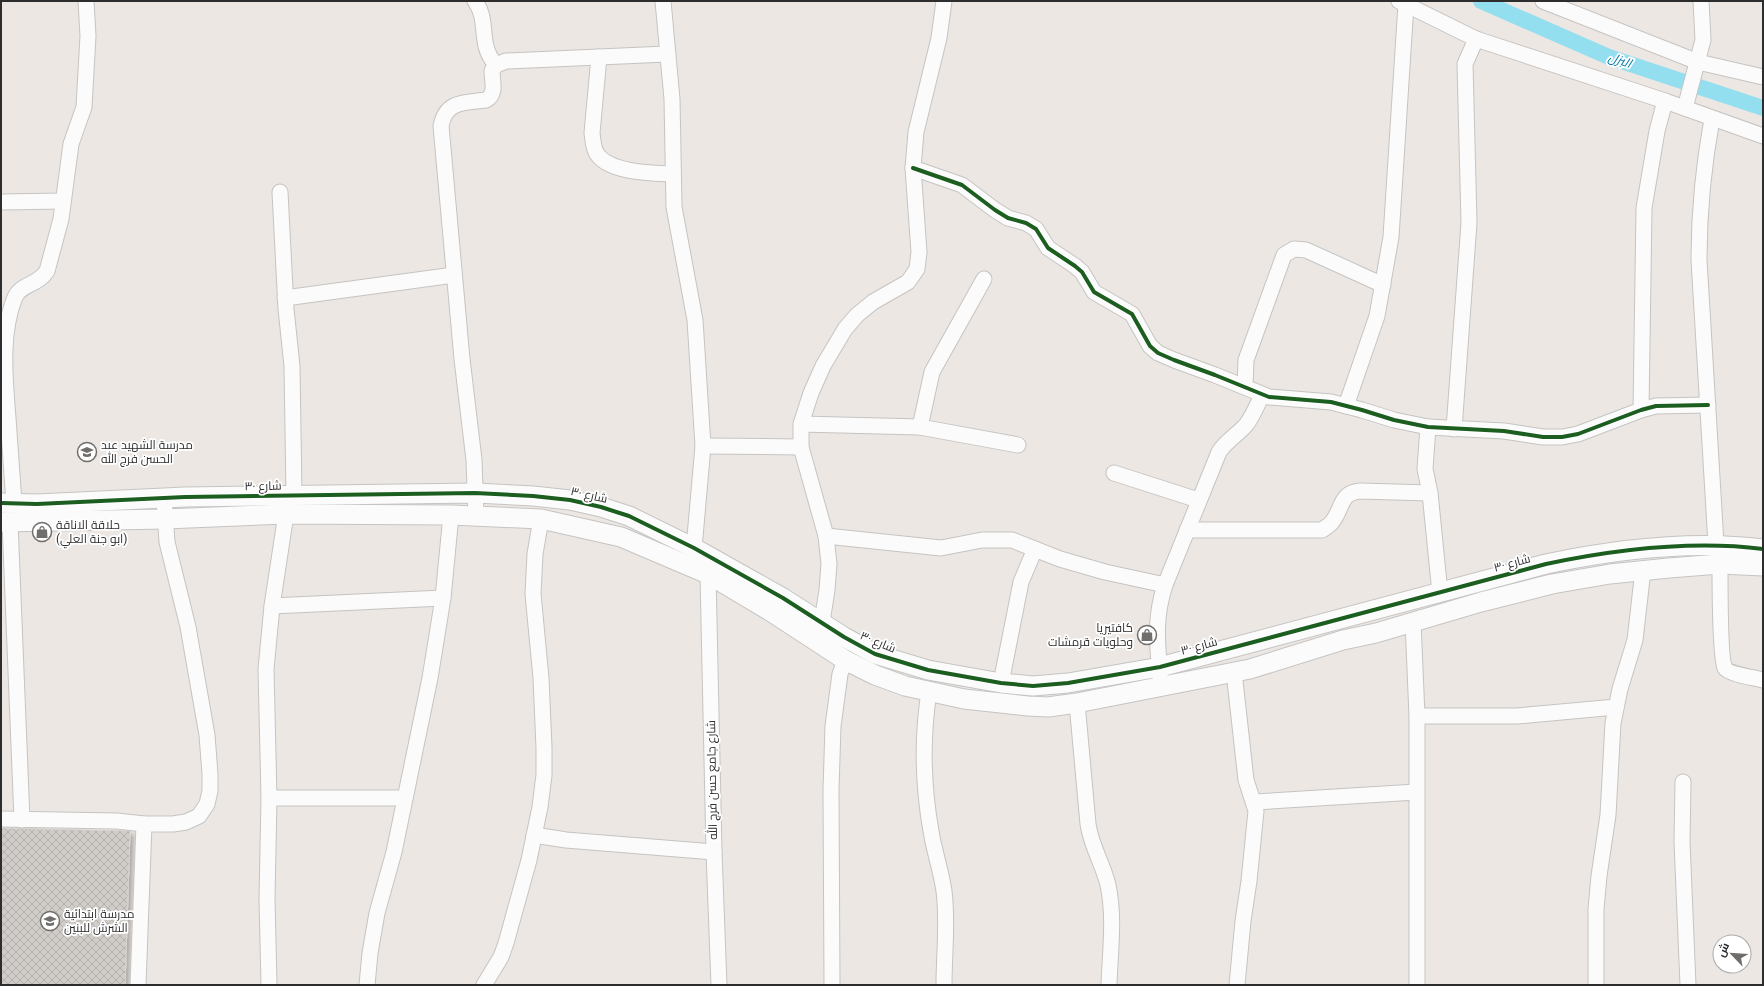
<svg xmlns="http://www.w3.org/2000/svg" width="1764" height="986" viewBox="0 0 1764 986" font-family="Roboto,Cairo,sans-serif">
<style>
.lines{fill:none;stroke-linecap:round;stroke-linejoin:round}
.canal{stroke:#94dfef;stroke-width:16}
.building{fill:url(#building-cross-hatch);stroke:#d7d3ce;filter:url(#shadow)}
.minor-casing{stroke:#c5c4c3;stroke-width:17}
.tertiary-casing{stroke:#c5c4c3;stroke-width:21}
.minor{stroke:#fcfbfb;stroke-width:15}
.tertiary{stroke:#fcfbfb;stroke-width:19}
.cycleway-casing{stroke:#fff;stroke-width:6}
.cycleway{stroke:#1b5e20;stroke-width:4}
.labels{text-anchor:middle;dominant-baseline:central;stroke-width:3.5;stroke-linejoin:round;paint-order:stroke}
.poi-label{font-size:12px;fill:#2d2d2d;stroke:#fff;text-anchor:start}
.street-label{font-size:12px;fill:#2d2d2d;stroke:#fff}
.water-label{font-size:13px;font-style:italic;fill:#087ca6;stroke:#fff}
</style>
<defs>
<pattern id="building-cross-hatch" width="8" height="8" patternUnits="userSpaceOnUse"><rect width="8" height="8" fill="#d0cdc9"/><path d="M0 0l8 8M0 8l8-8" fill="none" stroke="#b3b0ad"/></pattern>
<filter id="shadow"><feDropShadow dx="3.5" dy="3.5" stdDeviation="2" flood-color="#0004"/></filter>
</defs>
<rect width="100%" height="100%" fill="#ece7e2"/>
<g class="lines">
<polyline class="canal" points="1481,1 1609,57 1763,108"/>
</g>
<polygon class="building" points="1,828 130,831 125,985 1,985"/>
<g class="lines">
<g class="minor-casing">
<g id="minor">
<path d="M475,1C490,22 477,44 496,65"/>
<polyline points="663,1 672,99 674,207 695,320 703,446 694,548"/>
<polyline points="1399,1 1476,39 1665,101 1763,136"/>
<polyline points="1543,1 1698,62 1763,77"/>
<path d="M599,57L592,133C593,140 593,148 597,154C610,173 652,173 673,174"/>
<polyline points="1685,108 1703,40 1701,1"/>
<path d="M1712,119C1703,168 1699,210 1699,260L1716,544"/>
<polyline points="913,168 962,185 995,210 1008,218 1026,223 1036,229 1048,248 1075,266 1082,272 1094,292 1132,314 1150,346 1158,353 1174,360 1215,375 1269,397 1331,402 1362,410 1394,420 1428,427 1504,431 1543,437 1562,437 1578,434 1641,410 1656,406 1708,405"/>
<polyline points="280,192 286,309 292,366 294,496"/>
<polyline points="1,202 63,201"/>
<polyline points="285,298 454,275"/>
<polyline points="1245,387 1246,360 1284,255 1294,249 1306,250 1383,285"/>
<polyline points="1346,406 1377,316 1391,237 1406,4"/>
<polyline points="1641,410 1644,208 1657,131 1665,101"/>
<polyline points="801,424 920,427 1018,445"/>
<polyline points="920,427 932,372 984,279"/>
<polyline points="1428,427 1425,469 1430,493 1440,593"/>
<polyline points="1454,429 1469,223 1465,64 1476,39"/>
<polyline points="703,446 801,447"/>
<polyline points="1114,473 1198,500"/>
<path d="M14,503C12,475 10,447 8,418C5,379 0,334 15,297C22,283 37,286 47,271L61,219L71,144L84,107L88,36L86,1"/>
<path d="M476,516L474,460L462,359L441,126C446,100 465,103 486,100C497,94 492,81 492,71L496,65L506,61L667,54"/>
<polyline points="10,522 22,820"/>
<path d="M1187,530H1322C1325,528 1330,525 1332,522C1343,509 1339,493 1360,491L1430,493"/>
<polyline points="826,536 941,548 982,540 1012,540 1060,559 1105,572 1165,585"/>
<path d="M1720,564C1720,580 1720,660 1725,668C1728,674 1756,678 1763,680"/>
<polyline points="708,574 714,852 719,985"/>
<polyline points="272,606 443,598"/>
<polyline points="822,622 827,590 829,564 826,536 801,447 801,424 811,393 823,366 845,329 857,315 873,302 908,282 917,269 919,252 913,168 916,132 939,38 944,1"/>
<polyline points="1413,622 1417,716 1417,985"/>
<polyline points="1234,672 1246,780 1256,811 1249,881 1243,921 1237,985"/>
<polyline points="1001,683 1021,582 1035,549"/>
<path d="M1161,687C1158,648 1153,622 1165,585L1219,452C1226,441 1237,435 1246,425C1253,416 1257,405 1262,395"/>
<path d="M929,692C922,737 923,786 931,831C934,851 941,870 944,891C948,922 944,954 944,985"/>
<path d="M1077,703C1081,743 1084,784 1088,824C1091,846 1103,864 1108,885C1115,918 1110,952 1109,985"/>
<polyline points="1417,716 1517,716 1616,707"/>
<polyline points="1683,782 1682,842 1688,985"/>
<polyline points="269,798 405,798"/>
<polyline points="1255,802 1416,792"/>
<polyline points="1,819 117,821 144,824 173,824 186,822 199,816 207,804 210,791 210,774 207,735 188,627 167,542 164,499"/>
<polyline points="534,835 566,840 714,852"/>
<polyline points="138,985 144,824"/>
<polyline points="269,985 267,899 269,798 266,669 272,606 286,514"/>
<polyline points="367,985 370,953 377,913 394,852 430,678 443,598 451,515"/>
<polyline points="484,985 501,957 506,943 529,860 540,807 544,775 544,748 541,678 533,594 535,554 541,519"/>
<polyline points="832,985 831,790 833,726 840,674 845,660"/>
<polyline points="1596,985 1596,909 1599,876 1608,815 1613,723 1620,689 1635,640 1643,570"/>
</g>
</g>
<g class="tertiary-casing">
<g id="tertiary">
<path d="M1,503L37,504L185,497L475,493L533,496L570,500L601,507L629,516L694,548L783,598L844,637L875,654L928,670L1001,683L1033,686L1068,683L1160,667L1546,564C1617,549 1691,540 1763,549"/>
<polyline points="1,522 165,519 286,514 451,515 541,519 621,537 708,574 770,611 845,660 875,675 905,686 964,699 1028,706 1048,707 1077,703 1250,669 1343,640 1376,633 1481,602 1552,584 1610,574 1669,568 1720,564 1763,566"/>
</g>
</g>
<use href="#minor" class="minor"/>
<use href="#tertiary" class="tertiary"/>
<g class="cycleway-casing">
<g id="cycleway">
<polyline points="913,168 962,185 995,210 1008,218 1026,223 1036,229 1048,248 1075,266 1082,272 1094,292 1132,314 1150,346 1158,353 1174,360 1215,375 1269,397 1331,402 1362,410 1394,420 1428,427 1504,431 1543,437 1562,437 1578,434 1641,410 1656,406 1708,405"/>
<path d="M1,503L37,504L185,497L475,493L533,496L570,500L601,507L629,516L694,548L783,598L844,637L875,654L928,670L1001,683L1033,686L1068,683L1160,667L1546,564C1617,549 1691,540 1763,549"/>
</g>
</g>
<use href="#cycleway" class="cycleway"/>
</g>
<defs>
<g id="school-ring" transform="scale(1)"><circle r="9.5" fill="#fff" stroke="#706e6c" stroke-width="1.5"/><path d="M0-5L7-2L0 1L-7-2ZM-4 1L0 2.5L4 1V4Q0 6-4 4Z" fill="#706e6c"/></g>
<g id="shop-ring" transform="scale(1)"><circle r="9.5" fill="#fff" stroke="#706e6c" stroke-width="1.5"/><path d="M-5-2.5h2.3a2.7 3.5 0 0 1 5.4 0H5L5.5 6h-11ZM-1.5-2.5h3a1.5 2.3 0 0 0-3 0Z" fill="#706e6c"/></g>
</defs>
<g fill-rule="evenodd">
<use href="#school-ring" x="87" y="452"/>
<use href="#shop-ring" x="42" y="532"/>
<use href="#shop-ring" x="1147" y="635"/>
<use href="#school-ring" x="50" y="921"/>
</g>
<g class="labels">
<g class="poi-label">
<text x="101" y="445">مدرسة الشهيد عبد<tspan x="101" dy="14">الحسن فرج الله</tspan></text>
<text x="56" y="525">حلاقة الاناقة<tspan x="56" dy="14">(ابو جنة العلي)</tspan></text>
<text x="1133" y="628" text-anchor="end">كافتيريا<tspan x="1133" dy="14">وحلويات قرمشات</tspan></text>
<text x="64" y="914">مدرسة ابتدائية<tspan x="64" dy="14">الشرش للبنين</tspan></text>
</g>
<g class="street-label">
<text transform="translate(263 486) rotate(-1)">شارع ٣٠</text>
<text transform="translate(589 495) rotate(13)">شارع ٣٠</text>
<text transform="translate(1512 563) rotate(-15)">شارع ٣٠</text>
<text transform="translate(878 642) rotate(23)">شارع ٣٠</text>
<text transform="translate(1199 646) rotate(-15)">شارع ٣٠</text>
<text transform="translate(712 780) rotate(-91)">شارع جامع حسن فرج الله</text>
</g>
<g class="water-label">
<text transform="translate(1620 60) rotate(19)">البزل</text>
</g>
</g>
<rect width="1764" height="986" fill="none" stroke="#2d2d2d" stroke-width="4"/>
<g transform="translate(1732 954) rotate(295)"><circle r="19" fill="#ffffff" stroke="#ababab"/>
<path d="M0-3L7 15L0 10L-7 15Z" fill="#706e6c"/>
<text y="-6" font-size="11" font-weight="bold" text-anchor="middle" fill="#2d2d2d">ش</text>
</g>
</svg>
